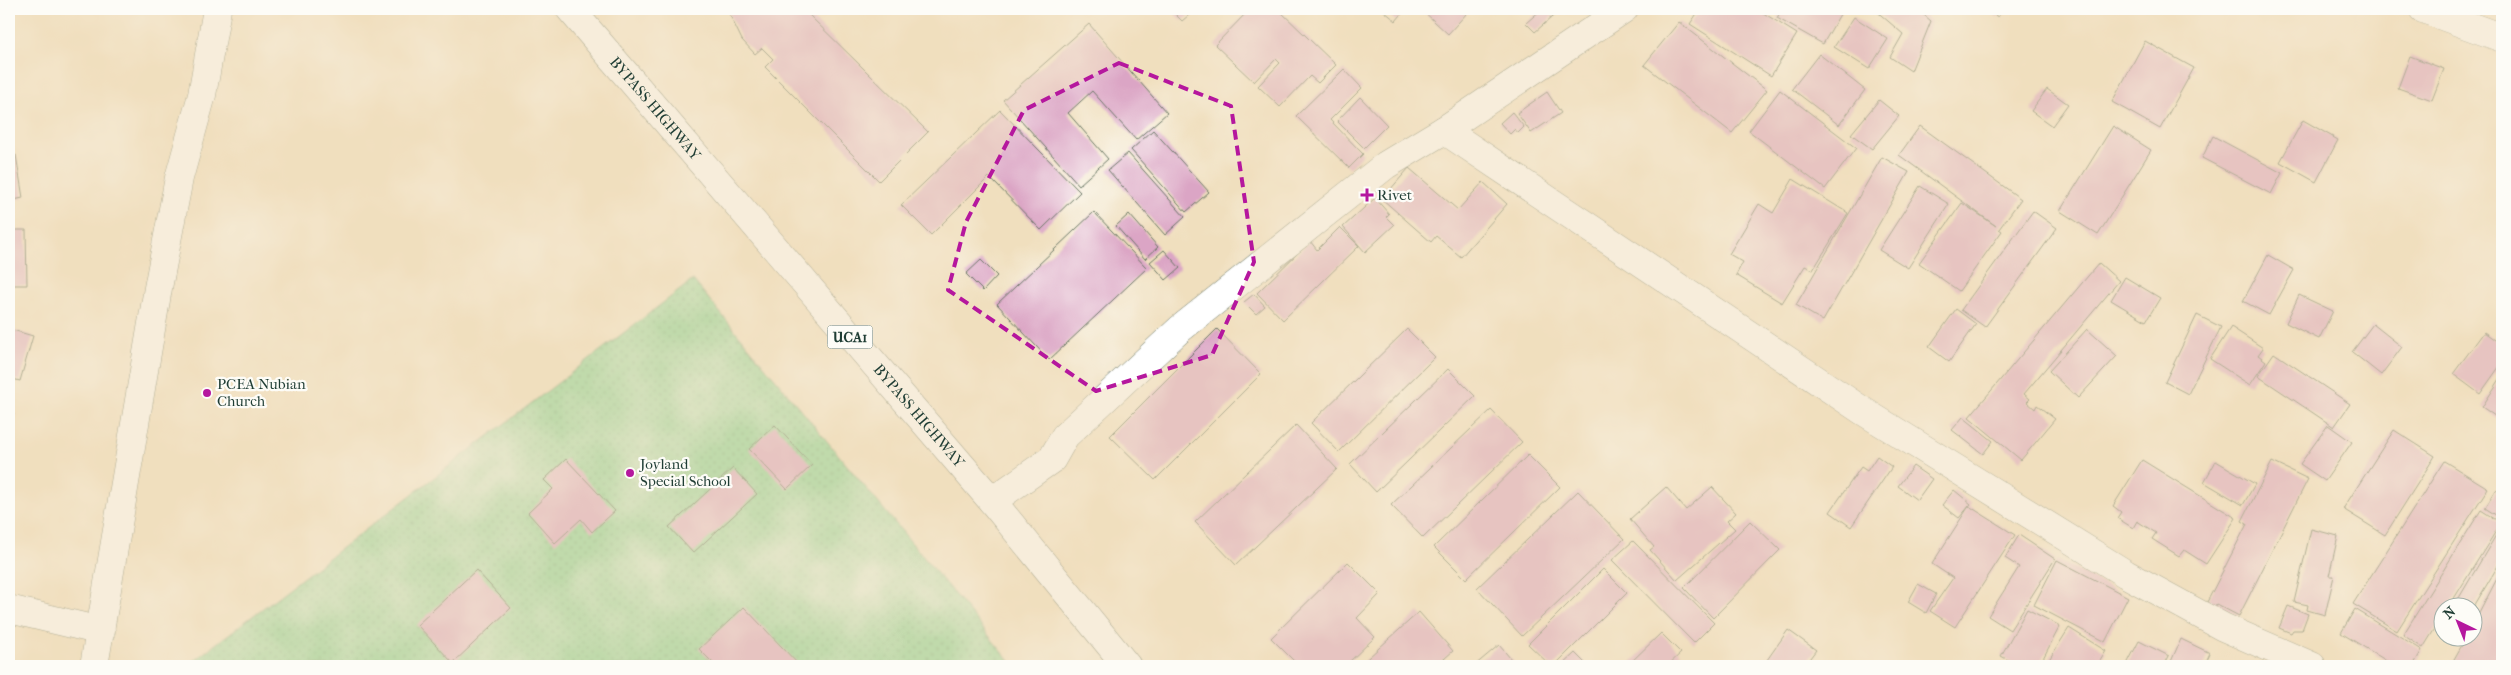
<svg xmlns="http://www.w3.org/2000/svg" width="2511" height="675" viewBox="0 0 2511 675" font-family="'IM FELL French Canon',serif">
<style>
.grass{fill:url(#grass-dots);stroke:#528864}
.building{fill:#dba5c5}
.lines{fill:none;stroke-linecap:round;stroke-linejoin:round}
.minor-casing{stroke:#687664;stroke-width:29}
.major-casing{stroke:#687664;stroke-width:29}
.minor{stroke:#fff;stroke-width:28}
.major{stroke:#fff;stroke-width:28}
.marked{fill:none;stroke:#b5179e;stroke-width:4;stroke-dasharray:10 6;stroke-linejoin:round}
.poi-dot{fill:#b5179e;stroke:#fdfcf7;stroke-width:2}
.labels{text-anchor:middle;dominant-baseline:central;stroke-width:4.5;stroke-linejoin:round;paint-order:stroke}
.shield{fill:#fdfcf7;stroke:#62766e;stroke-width:1}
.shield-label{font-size:14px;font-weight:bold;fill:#1f3d34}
.street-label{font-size:15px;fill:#1f3d34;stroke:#fdfcf7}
.poi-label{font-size:15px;fill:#1f3d34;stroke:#fdfcf7;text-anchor:start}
</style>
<defs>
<pattern id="grass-dots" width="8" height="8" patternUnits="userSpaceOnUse" patternTransform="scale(1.25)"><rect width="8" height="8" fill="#85d494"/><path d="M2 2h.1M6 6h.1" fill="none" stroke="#6cad7a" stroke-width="1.8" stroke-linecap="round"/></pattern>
</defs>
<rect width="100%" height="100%" fill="#fdfcf7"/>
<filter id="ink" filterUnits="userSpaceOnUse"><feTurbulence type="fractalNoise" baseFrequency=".02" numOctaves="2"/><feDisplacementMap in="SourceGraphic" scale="10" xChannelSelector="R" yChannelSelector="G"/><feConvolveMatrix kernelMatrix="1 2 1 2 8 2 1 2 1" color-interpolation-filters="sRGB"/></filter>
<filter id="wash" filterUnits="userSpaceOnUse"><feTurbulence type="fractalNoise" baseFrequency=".0096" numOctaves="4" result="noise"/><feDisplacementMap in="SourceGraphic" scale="20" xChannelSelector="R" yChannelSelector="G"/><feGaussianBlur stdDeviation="1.12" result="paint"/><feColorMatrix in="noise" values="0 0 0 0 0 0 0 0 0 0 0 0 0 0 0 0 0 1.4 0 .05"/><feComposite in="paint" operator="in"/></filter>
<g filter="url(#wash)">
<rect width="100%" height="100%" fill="#f0dfbe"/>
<polygon class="grass" points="693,280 1014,666 187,666"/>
<g id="blocks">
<g class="building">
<polygon points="727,9 803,9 928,132 879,181 765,67 773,59 762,48 755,54 742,40"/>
<polygon points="1170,9 1196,9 1182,21"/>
<polygon points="1250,9 1278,9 1336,65 1318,83 1310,76 1280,107 1258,86 1280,63 1276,59 1254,82 1215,45"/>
<polygon points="1386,9 1406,9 1396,21 1384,11"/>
<polygon points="1421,9 1465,9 1468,12 1448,34"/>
<polygon points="1542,9 1560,10 1535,32 1526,23"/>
<polygon points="1700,9 1757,9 1797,34 1771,76 1690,24"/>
<polygon points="1782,9 1843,9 1823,44 1777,18"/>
<polygon points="1874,9 1917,9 1931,21 1911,71 1890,57 1903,34"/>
<polygon points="1984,9 2003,9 1998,17"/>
<polygon points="1854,17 1888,39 1869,69 1834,47"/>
<polygon points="1679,22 1767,90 1732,133 1644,65"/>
<polygon points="1089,24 1167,113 1136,140 1092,91 1068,113 1108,159 1079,185 1003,100"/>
<polygon points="2145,41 2194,68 2160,129 2112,102"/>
<polygon points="1819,54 1865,90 1839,125 1792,89"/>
<polygon points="2410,56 2444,69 2432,100 2398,88"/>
<polygon points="1344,69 1362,88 1330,120 1363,154 1349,168 1296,116"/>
<polygon points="2047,89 2068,104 2052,126 2031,111"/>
<polygon points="1780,90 1856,148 1825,189 1749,131"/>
<polygon points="1547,92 1561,113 1531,133 1517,113"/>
<polygon points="1360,97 1387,125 1364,148 1337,121"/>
<polygon points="9,98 13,114 9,115"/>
<polygon points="1879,100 1899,116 1872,149 1851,134"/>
<polygon points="1000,110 1080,192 1041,230 989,177 931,235 901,205"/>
<polygon points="1512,112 1524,127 1518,133 1515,129 1510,134 1500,123"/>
<polygon points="2303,120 2338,140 2316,182 2280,162"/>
<polygon points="1920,126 2021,199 1999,229 2002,231 1959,291 1919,263 1962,203 1996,226 1899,155"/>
<polygon points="2113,126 2151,150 2098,235 2060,211"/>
<polygon points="1153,130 1209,192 1186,212 1131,150"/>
<polygon points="2213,136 2282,173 2271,194 2202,158"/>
<polygon points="1128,153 1185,217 1165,235 1108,170"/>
<polygon points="16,155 23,198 9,201 9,156"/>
<polygon points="1882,157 1909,172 1823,321 1796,305"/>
<polygon points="1409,168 1458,210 1483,182 1507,204 1461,257 1436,236 1431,242 1382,199"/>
<polygon points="1793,179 1848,213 1813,270 1805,266 1782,303 1736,275 1743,262 1729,254 1759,204 1773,213"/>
<polygon points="1920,186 1949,204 1908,268 1879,250"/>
<polygon points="1375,198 1389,214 1386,217 1394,225 1365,252 1343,227"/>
<polygon points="2033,211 2057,228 1985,327 1961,310"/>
<polygon points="1094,212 1147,268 1049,360 997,304"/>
<polygon points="1129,214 1158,247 1145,259 1116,226"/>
<polygon points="1340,227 1359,246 1283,320 1257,293 1310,241 1317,250"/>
<polygon points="9,230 26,230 27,285 9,285"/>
<polygon points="1164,250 1180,268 1166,280 1150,262"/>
<polygon points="2268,255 2294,270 2269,315 2243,301"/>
<polygon points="981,260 997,276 983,291 966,274"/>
<polygon points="2099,263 2119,281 2024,394 2030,399 2027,402 2035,409 2037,405 2055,419 2021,460 1969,417"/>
<polygon points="2125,277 2160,298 2146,321 2111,300"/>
<polygon points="1254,294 1265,306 1256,314 1244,302"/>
<polygon points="2299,295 2333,311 2319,339 2286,323"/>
<polygon points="1956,309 1976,324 1949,362 1929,347"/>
<polygon points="2197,315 2221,327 2188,394 2165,382"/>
<polygon points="2373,324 2402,347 2381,375 2352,352"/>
<polygon points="2231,327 2263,348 2258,355 2266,361 2250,385 2210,359"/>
<polygon points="9,329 33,336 20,381 9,378"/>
<polygon points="1217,329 1261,374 1155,480 1110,436"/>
<polygon points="1407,329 1435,357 1339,452 1311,423"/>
<polygon points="2087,329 2117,356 2078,398 2049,371"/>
<polygon points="2484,332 2502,345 2502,363 2480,394 2453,374"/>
<polygon points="2274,353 2350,404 2334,427 2258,376"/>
<polygon points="1448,369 1475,396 1376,492 1350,464"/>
<polygon points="2502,376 2502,421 2482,407"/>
<polygon points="1491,410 1522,442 1423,538 1391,505"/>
<polygon points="9,411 14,413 9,428"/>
<polygon points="1963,417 1993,441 1983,454 1952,430"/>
<polygon points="775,425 812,465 787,489 749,449"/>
<polygon points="1296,425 1337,469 1236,565 1195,522"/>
<polygon points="2328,425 2352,442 2325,481 2300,464"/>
<polygon points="2394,430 2435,456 2385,535 2343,509"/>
<polygon points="1528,455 1560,487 1466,579 1434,547"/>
<polygon points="1877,456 1892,467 1851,527 1830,512 1861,467 1867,471"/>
<polygon points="566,459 615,511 592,532 581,519 555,543 528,513 553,489 544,480"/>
<polygon points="2142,460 2236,518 2206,564 2184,550 2179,556 2152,539 2156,533 2137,521 2133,528 2117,518 2121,512 2113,506"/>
<polygon points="2216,461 2255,484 2243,505 2204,482"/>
<polygon points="2444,461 2488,488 2397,631 2353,604"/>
<polygon points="2272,462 2308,479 2239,616 2216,604 2214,607 2206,604 2247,524 2242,521"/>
<polygon points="1913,466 1932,479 1917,500 1898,486"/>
<polygon points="733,468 757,494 693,553 669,527"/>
<polygon points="1666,487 1686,510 1712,487 1736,513 1727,521 1735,529 1677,580 1650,550 1654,547 1630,519"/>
<polygon points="1954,490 1971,504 1959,518 1942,505"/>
<polygon points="2496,490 2502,494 2502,519 2485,508"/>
<polygon points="1578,491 1624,539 1522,636 1477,588"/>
<polygon points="1969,506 2015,535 1955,627 1930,611 1953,578 1932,564"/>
<polygon points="2481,510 2501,523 2448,608 2444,608 2444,614 2423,648 2403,635"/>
<polygon points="1750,521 1780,550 1713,618 1684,588"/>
<polygon points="2502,525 2502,559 2473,608 2453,608"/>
<polygon points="2311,529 2338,536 2329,576 2334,576 2325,615 2307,610 2308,605 2294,602"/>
<polygon points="2019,535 2055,559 2010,630 1988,616 2019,567 2005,558"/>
<polygon points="1633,541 1714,623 1694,643 1612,560"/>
<polygon points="2057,560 2128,597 2105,642 2034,605"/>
<polygon points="1348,562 1380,594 1357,618 1375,637 1345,666 1299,666 1271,638"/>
<polygon points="1603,569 1627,593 1554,666 1551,666 1528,644"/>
<polygon points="2502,569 2502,654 2496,666 2463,666 2453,661 2466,638 2474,638 2474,623"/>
<polygon points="476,570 511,608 453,663 417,625"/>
<polygon points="1918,584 1936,594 1926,613 1908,602"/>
<polygon points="2288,606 2308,614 2302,630 2293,630 2291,633 2279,628"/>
<polygon points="744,607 800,666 716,666 699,649"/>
<polygon points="2027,609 2060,626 2039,666 2019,666 2001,656"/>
<polygon points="2355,609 2422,650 2413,666 2395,666 2341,633"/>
<polygon points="1419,612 1453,651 1436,666 1359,666"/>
<polygon points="2069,628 2106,651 2097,666 2045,666"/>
<polygon points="1788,630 1816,650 1804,666 1776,666 1767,660"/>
<polygon points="1661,633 1681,653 1667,666 1627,666"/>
<polygon points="2181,639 2210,653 2204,666 2169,666"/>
<polygon points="2139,641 2169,656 2164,666 2126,666"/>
<polygon points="1499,645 1517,666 1474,666"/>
<polygon points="1575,653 1588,666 1561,666"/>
</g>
</g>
</g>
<g filter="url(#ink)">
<use href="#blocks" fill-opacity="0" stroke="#687664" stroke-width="1"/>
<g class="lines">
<g class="minor-casing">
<g id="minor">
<polyline points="2423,9 2502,38"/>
<polyline points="1444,130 1863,411 2126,574 2223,627 2312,666"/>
<polyline points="992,501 1052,459 1065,436 1180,329 1386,165 1444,130 1624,9"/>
<polyline points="9,609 101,631"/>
<polyline points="94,666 158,288 179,178 202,95 217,9"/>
</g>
</g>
<g class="major-casing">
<g id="major">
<path id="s1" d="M570,9L992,501L1127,666"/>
</g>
</g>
<use href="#minor" class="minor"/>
<use href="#major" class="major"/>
</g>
</g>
<path d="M0 0H2511V675H0ZM1119,63L1231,106L1254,262L1212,355L1096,391L948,290L966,222L1024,110Z" fill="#f0dfbe" fill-opacity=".55" fill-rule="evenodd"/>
<path class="marked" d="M1119,63L1231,106L1254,262L1212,355L1096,391L948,290L966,222L1024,110Z"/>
<g class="poi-dot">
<path d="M1364.5 187.5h5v5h5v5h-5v5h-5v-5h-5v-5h5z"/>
<circle cx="207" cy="393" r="5"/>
<circle cx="630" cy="473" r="5"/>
</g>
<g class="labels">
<rect class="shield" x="827.5" y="325.5" width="45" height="23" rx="4"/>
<g class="shield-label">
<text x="850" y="337">UCA1</text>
</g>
<g class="street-label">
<text stroke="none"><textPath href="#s1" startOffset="131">BYPASS HIGHWAY</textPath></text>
<text stroke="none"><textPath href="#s1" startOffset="536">BYPASS HIGHWAY</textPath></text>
</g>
<g class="poi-label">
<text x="1377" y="195">Rivet</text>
<text x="217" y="384">PCEA Nubian<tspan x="217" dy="17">Church</tspan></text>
<text x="640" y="464">Joyland<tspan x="640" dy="17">Special School</tspan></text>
</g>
</g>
<rect width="2511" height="675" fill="none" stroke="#fdfcf7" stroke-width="30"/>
<g transform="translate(2458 622) rotate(317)"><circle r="24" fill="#fdfcf7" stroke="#a4b0a9"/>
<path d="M0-4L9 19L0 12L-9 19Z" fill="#b5179e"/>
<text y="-8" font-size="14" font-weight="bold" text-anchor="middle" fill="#1f3d34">N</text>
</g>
</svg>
